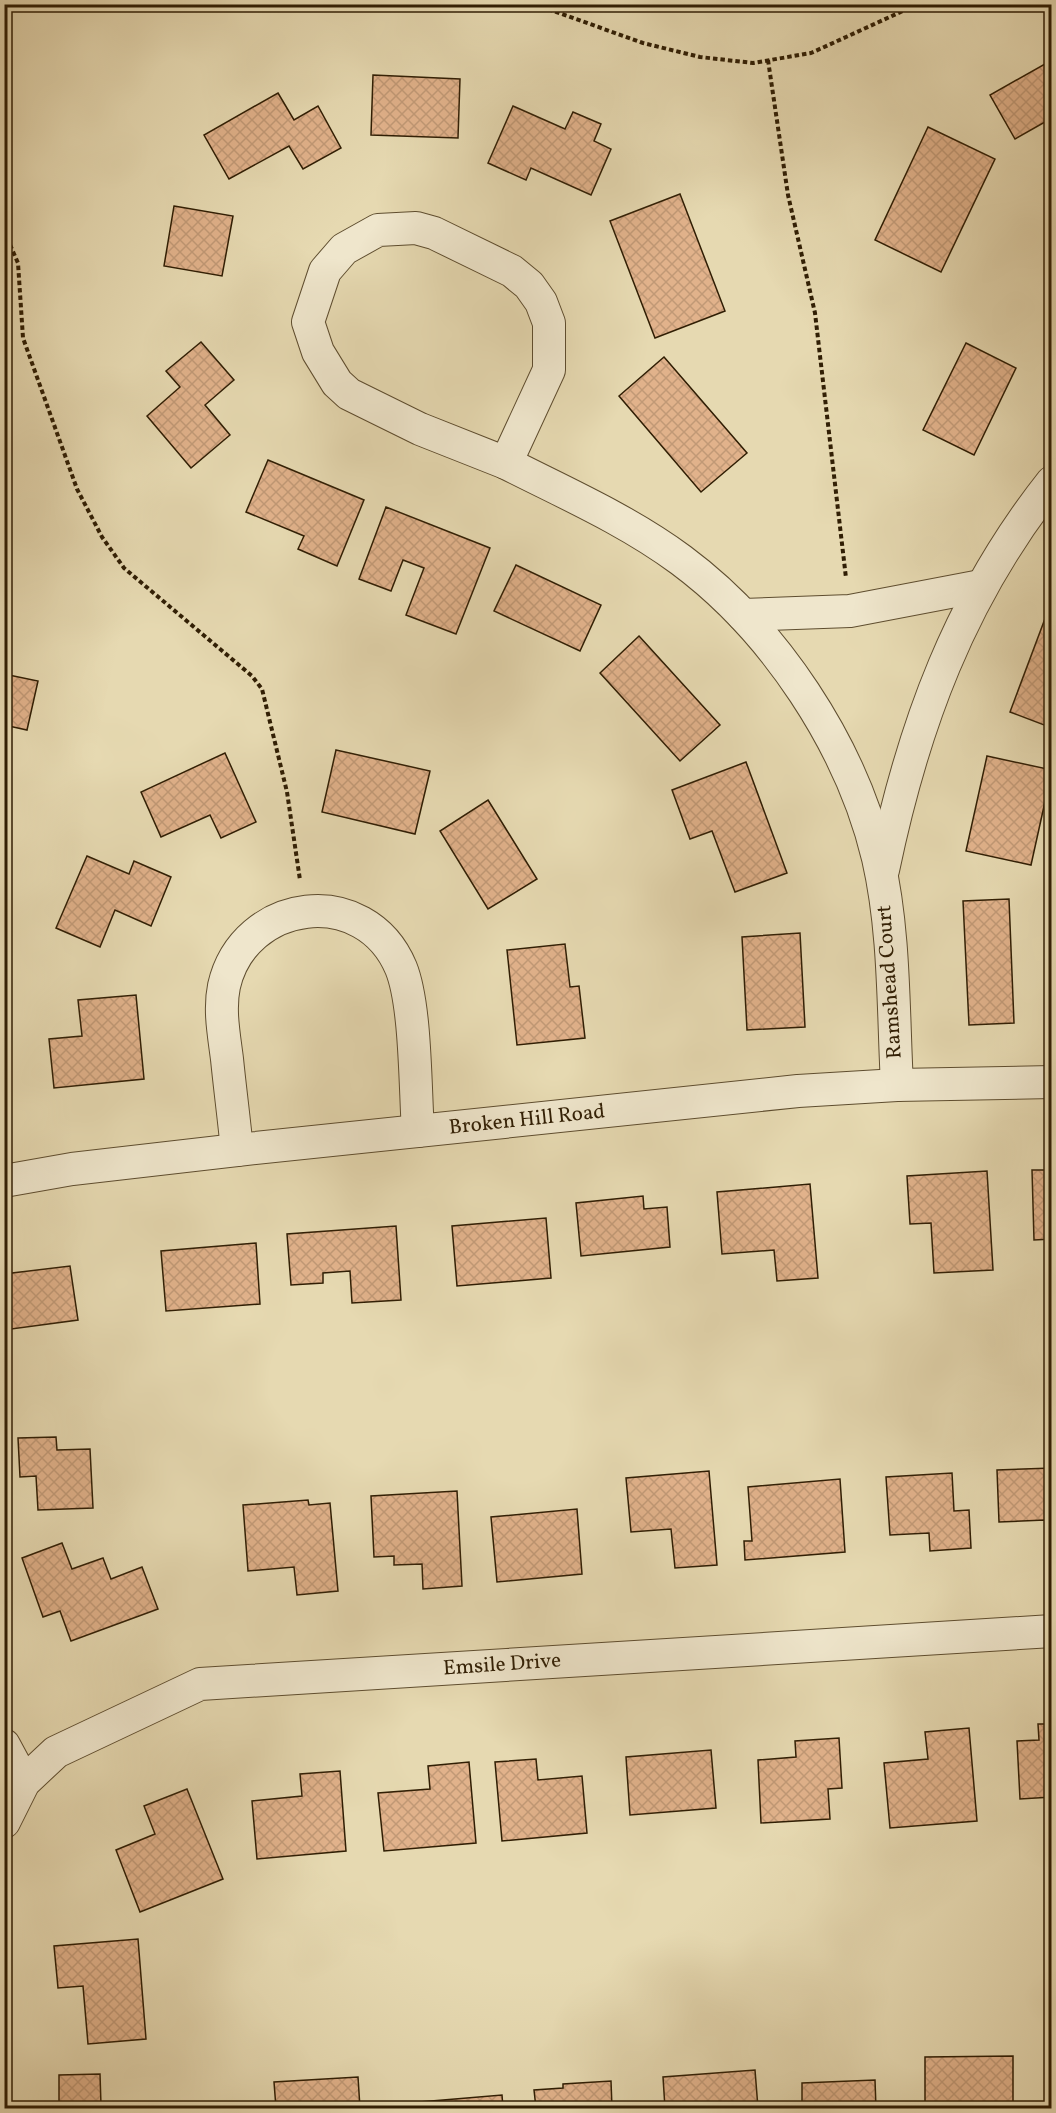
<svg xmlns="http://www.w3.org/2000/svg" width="1056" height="2113" viewBox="0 0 1056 2113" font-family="Vollkorn,serif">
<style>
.building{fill:url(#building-cross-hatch);stroke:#301e04;stroke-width:1.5}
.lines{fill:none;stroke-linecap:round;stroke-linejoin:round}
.street-casing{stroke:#5e4d2f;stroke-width:34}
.path{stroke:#301e04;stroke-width:4;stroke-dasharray:4.5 3;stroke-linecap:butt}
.street{stroke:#efe6cc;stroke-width:32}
.labels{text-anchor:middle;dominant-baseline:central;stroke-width:5;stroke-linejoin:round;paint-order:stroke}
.street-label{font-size:21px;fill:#301e04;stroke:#efe6cc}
</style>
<defs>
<pattern id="building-cross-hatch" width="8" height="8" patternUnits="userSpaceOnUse" patternTransform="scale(1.5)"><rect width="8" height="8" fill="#e1b28b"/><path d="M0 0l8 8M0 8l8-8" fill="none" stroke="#c19976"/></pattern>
</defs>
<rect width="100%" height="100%" fill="#e6d9b1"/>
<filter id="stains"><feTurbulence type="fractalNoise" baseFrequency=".00333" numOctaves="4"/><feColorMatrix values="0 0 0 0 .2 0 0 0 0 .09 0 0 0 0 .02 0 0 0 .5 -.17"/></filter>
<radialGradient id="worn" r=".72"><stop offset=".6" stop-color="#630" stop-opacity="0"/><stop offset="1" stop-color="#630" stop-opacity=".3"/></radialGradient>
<g class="building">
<polygon points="1052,60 1052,118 1015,139 990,95"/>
<polygon points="373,75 460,79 458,138 371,135"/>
<polygon points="278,93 294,120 318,106 341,148 303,169 289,146 229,179 204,135"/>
<polygon points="513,106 565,129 573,112 601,124 594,141 611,149 591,195 531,168 526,180 488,163"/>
<polygon points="928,127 995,159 941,272 875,240"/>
<polygon points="680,194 725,311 655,338 610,221"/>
<polygon points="174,206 233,216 222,276 164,266"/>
<polygon points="201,342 234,380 205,405 230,435 191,468 147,416 180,387 166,371"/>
<polygon points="966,343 1016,368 974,455 923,430"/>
<polygon points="664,357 747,453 701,492 619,396"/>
<polygon points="268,460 364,500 337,566 298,549 304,536 246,512"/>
<polygon points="386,507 490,548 456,634 406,615 424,568 403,560 391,591 359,579"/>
<polygon points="516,565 601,605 580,651 494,611"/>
<polygon points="1049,608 1052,609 1052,728 1010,712"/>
<polygon points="639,636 720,725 680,761 600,673"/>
<polygon points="4,674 38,681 27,730 4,725"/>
<polygon points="336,750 430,771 415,834 322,812"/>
<polygon points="225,753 256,822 221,838 210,815 161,837 141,792"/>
<polygon points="987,756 1052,770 1031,865 966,851"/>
<polygon points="746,762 787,873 735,892 712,831 690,839 672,790"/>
<polygon points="488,800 537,879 488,909 440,831"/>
<polygon points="87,856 129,874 134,861 171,877 151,926 115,910 100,947 56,928"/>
<polygon points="1009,899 1014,1023 969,1025 963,901"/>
<polygon points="800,933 805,1027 747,1030 742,937"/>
<polygon points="565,944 570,987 579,986 585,1038 517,1045 507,950"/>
<polygon points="136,995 144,1079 54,1088 49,1039 82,1036 78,1000"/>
<polygon points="1032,1170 1052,1170 1052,1239 1034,1240"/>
<polygon points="987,1171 993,1270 934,1273 931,1223 910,1224 907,1176"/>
<polygon points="810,1184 818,1278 777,1281 774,1250 722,1254 717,1192"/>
<polygon points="643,1196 644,1209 667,1207 670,1247 581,1256 576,1203"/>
<polygon points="546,1218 551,1278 457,1286 452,1226"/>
<polygon points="396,1226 401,1300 352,1303 350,1271 323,1273 323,1283 291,1285 287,1234"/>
<polygon points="256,1243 260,1304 166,1311 161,1251"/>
<polygon points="70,1266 78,1320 4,1330 4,1274"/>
<polygon points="56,1437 57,1450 90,1449 93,1508 38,1510 36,1476 20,1477 18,1438"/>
<polygon points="1052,1468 1052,1542 1046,1542 1045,1520 999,1522 997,1470"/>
<polygon points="709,1471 717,1565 675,1568 671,1529 631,1532 626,1478"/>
<polygon points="952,1473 954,1511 969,1510 971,1548 930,1551 929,1533 890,1535 886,1477"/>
<polygon points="840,1479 845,1552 745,1560 744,1541 752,1541 748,1487"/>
<polygon points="457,1491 462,1586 423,1589 422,1564 394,1565 394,1556 374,1557 371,1496"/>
<polygon points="308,1500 309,1505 330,1503 338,1591 297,1595 294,1567 248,1571 243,1505"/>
<polygon points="577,1509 582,1574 497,1582 491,1517"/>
<polygon points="62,1543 72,1569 103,1558 111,1579 142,1567 158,1609 71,1641 60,1611 43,1617 22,1558"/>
<polygon points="1038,1724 1052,1724 1052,1797 1020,1799 1017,1741 1039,1740"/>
<polygon points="969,1728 977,1821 890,1828 884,1763 928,1759 925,1732"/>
<polygon points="839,1738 842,1788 828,1789 830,1819 761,1823 758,1760 796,1757 795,1741"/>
<polygon points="711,1750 716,1808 630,1815 626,1757"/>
<polygon points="536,1759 538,1780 582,1776 587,1833 502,1841 495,1762"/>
<polygon points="469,1762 476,1843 384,1851 378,1793 430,1789 428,1766"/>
<polygon points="340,1771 346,1851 257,1859 252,1801 302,1796 300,1774"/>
<polygon points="187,1789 223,1879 140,1912 116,1850 155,1834 144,1806"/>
<polygon points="138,1939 146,2039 88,2044 83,1986 58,1988 54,1946"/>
<polygon points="1013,2056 1013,2108 925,2108 925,2057"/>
<polygon points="755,2070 758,2108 665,2108 663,2077"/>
<polygon points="100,2074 101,2105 124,2105 124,2108 59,2108 59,2075"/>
<polygon points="358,2077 360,2108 276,2108 274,2082"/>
<polygon points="875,2080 876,2108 788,2108 788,2106 802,2105 802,2083"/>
<polygon points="611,2081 612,2108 536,2108 534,2090 563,2088 563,2084"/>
<polygon points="502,2095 503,2108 409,2108 408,2103"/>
</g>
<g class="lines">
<g class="street-casing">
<g id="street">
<polygon points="416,228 434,233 512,271 529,285 541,302 549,323 549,370 506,463 420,429 349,394 337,383 318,352 308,322 325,271 344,249 378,230"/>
<path d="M506,463C565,493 627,520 681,560C774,629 851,745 878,858C895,932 893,1010 897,1085"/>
<polyline points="743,615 850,611 981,586"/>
<path d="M883,870C913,726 960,598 1052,482"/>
<path d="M237,1150C234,1119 230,1089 227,1059C224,1035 219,1010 224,986C244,898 365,882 401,968C416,1005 415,1088 418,1131"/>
<polyline points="4,1181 72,1169 237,1150 798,1091 897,1085 1052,1082"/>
<polyline points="4,1745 24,1782"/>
<polyline points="4,1822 24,1782 56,1752 200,1684 1052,1631"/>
</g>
</g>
<g class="path">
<polyline points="534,4 643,43 700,57 753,63 811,53 918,4"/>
<polyline points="768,60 788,195 815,313 846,578"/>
<polyline points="4,231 18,263 23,338 77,489 102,537 124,568 252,676 262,689 287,792 300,880"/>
</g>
<use href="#street" class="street"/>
</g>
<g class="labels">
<g class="street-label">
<text transform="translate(890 982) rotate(-94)">Ramshead Court</text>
<text transform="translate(527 1120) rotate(-6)">Broken Hill Road</text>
<text transform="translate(502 1665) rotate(-4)">Emsile Drive</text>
</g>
</g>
<rect width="1056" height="2113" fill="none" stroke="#e6d9b1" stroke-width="24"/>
<rect x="6" y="6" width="1044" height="2101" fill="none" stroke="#301e04" stroke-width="3"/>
<rect x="12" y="12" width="1032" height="2089" fill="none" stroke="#301e04" stroke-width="1.5"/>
<rect width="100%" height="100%" filter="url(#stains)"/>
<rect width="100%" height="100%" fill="url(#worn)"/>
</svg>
